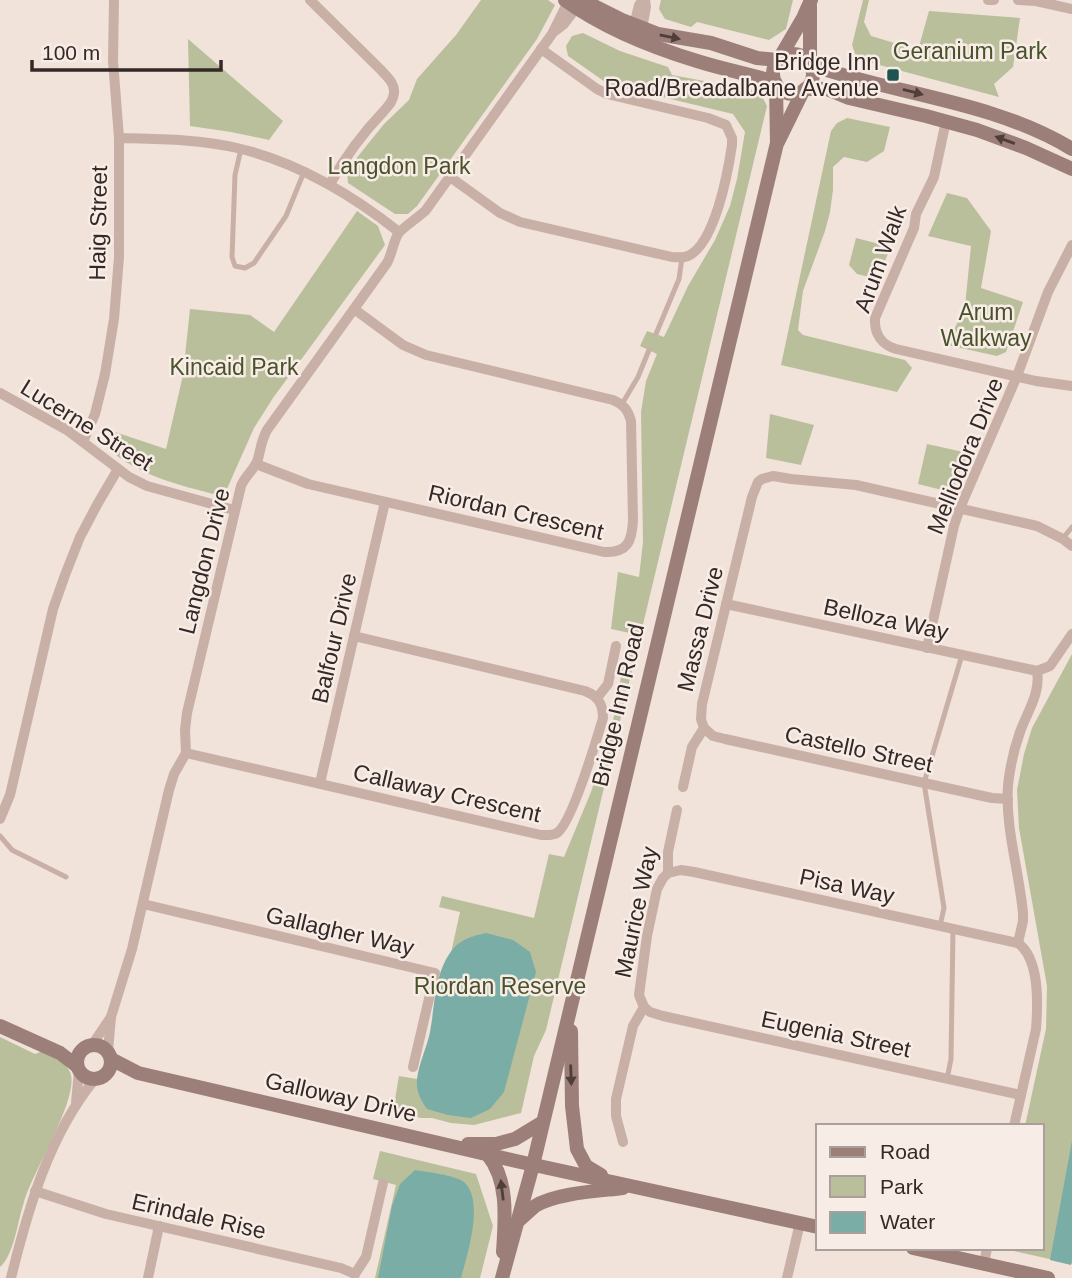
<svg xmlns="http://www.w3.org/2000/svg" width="1072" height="1278" viewBox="0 0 1072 1278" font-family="Helvetica,sans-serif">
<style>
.green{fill:#b9bf9b}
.water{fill:#7aada6}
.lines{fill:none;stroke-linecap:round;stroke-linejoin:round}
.lane{stroke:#c8b0a6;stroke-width:5}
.street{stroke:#c8b0a6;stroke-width:10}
.secondary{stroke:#9c7f78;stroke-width:14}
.oneway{fill:#4f3e3b}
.poi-dot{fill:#1e554f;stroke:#f8ede6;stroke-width:2.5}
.labels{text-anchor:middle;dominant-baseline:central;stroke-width:5;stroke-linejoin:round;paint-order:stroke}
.park-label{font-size:23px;fill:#4a522c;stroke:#f8ede6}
.poi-label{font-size:23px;fill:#352927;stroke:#f8ede6;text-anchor:end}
.street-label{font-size:23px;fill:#352927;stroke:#f8ede6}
</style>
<rect width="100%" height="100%" fill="#f1e2da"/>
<g class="green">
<polygon points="481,0 548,0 555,5 537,39 417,206 408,214 395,214 348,183 347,170 384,124 409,100 417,79 456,35"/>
<polygon points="661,0 793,0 786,29 769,40 697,22 691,27 665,19 659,9"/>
<polygon points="863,0 869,0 864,22 871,36 918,50 929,11 1020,18 1013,67 994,84 999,97 857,59 852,45"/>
<polygon points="583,33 620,51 668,67 672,75 752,90 761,94 767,106 546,1030 534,1056 521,1113 474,1125 451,1123 432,1118 421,1118 393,1111 399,1076 423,1080 460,912 439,907 442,896 534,918 549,854 564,857 591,792 609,737 618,699 622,668 630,633 611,629 618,572 639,577 643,542 641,412 646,381 657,354 640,346 647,331 664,337 688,286 715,240 730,206 737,179 745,132 733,114 608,84 568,56 566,46 572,36"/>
<polygon points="188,39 283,121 269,140 231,132 190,126"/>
<polygon points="847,118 890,127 884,151 867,162 844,157 833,167 833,190 830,212 825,231 803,291 798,330 803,335 905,360 912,368 897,392 781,365 831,131 837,123"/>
<polygon points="947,193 967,198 991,231 981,288 1023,302 1006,352 997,356 947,345 965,306 971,246 928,236"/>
<path d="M357,211L378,226L385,245L273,398L254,428L226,491L218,495C178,485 140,476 107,448L112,431L166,449L183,375L190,309L250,315L274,332Z"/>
<polygon points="856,238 891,247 877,279 857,274 849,265"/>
<polygon points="770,414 814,425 801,465 766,458"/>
<polygon points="927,444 968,453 954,487 946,491 918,484"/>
<polygon points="1072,654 1072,1264 1014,1251 1014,1248 1042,1248 1042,1126 1025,1126 1046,1029 1047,986 1019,828 1017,790 1024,754 1032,728"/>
<path d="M0,1037L35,1054L43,1051C53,1056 68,1063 71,1075C77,1102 33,1171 24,1202C18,1219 14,1256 0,1267Z"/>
<polygon points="380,1151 476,1174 493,1226 480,1278 375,1278 396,1185 373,1179"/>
</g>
<g class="water">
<path d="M486,933L513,940L530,952L536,972L504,1092L490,1109L471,1118L448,1115L427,1109C420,1099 416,1091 417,1079C419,1063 427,1047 430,1032C435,1006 434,976 450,953C458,940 472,936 486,933Z"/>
<polygon points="1072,1141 1072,1259 1071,1265 1050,1260"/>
<path d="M415,1170C427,1172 455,1175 464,1182C485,1201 467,1255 461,1278H378L392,1206L400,1184Z"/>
</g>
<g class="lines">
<g class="lane">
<polyline points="241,149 235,175 232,257 235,266 245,268 254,263 286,216 304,172"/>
<polyline points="656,334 679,279 682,258"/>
<polyline points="622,404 638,377 649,350"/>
<polyline points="1063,538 1072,527"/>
<polyline points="0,836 12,850 66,877"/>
<polyline points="940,926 944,908 924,783 962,655"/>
<polyline points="947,1079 951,1059 953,929"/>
</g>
<g class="street">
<path d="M310,0L381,70C387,77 395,83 394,93C393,102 388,106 383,112C362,134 345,157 330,184"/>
<polyline points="988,0 994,0"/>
<polyline points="1018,0 1036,1 1072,9"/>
<polyline points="634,25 639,5 643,0"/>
<polyline points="642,28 646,7 645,0"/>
<polyline points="555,31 564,24 576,8"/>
<path d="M946,121L934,177L916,214L914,228L875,318C874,334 882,345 896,349L1036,381L1072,386"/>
<path d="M119,138C158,139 199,139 237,148C298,162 351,194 399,232"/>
<path d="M450,177L500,213L520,222L672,257C678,257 683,258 688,256C715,244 728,172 732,145V138L726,125L708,118L607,94L597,89L541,49"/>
<polyline points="0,393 67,430 129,477 147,486 234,510"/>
<polyline points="83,442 95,414 105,374 114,319 119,257 119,138 113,61 114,0"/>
<path d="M256,464L308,484L604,552C628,553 632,541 633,520L631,421C628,410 624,405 613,400L426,355L403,345L354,309"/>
<polyline points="726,604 1037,671"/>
<polyline points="927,648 954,526 960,508 1017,376 1048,292 1072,245"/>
<polyline points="597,698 608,684 616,646"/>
<polyline points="704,728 713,736 725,739 992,798 1008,799"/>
<path d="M186,753L541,835C546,835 552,836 557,833C572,823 597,738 603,718C603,704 598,696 585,691L354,636"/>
<polyline points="320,783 385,502"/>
<polyline points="683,787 692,747 704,728 701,719 702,704 752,497 758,482 762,479 773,476 791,479 856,485 1037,526 1063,539 1072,546"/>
<polyline points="0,819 10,795 53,609 65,575 80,537 98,503 118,469"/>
<polyline points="668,873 681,870 694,872 1018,943"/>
<polyline points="143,904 435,973 413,1067"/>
<polyline points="644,1007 650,1012 663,1016 1021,1095"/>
<polyline points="92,1045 111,1017"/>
<path d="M108,1051L111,1017L132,949L169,790L174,774L186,753L185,730L187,713L241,486C245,476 255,469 258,459C261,448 261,441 267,430L387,263C392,254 393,243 398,234C402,228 419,217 426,210L552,34L568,2"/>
<polyline points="76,1102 79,1071"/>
<path d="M1014,1126L1036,1029C1038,1004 1040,959 1018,943L1023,921V913C1019,870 1005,828 1008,785C1010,767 1014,749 1020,732C1027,712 1041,693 1037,671L1050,666L1072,634"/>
<polyline points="623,1142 616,1116 616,1099 633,1026 644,1007 639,995 647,936 657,889 663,878 668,873 668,852 677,810"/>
<polyline points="35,1191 106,1214 341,1268 355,1274"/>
<polyline points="984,1264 987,1248"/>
<polyline points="355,1274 366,1257 383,1183"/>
<path d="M11,1278C28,1209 49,1135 95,1079"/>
<polyline points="148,1278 159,1226"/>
<polyline points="787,1278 800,1223"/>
</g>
<g class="secondary">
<path d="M565,0C604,28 651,47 697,61C722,69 749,74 775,82"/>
<polyline points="582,0 622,20 658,34 711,43 757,58 778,60"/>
<circle cx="793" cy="74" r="20"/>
<polyline points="779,59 803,18 811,0"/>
<polyline points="810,64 810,6"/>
<path d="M811,65C897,95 993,101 1072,149"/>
<polyline points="805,89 827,89 849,98 926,116 977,130 1026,148 1072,169"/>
<polyline points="778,142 803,91"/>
<polyline points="0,1026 60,1053 77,1066"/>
<polyline points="571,1031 572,1106 577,1149 586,1166 601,1175"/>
<circle cx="94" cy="1062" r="17"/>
<polyline points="111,1059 138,1073 516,1161 818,1227"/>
<polyline points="468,1144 496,1144 515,1139 543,1122"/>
<path d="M488,1155C509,1181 505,1220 503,1252"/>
<path d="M518,1221C524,1216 529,1211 535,1206C555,1193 599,1191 623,1188"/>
<polyline points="913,1248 1048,1278"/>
<polyline points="502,1278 533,1165 777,143 776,84"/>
</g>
</g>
<defs><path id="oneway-solid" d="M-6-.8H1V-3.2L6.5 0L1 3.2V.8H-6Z" transform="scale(1.75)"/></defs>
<g class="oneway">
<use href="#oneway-solid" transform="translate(670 37) rotate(12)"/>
<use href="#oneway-solid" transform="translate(913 92) rotate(15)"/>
<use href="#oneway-solid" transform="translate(1005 140) rotate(-160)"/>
<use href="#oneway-solid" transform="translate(571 1075) rotate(88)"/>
<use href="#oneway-solid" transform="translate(502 1190) rotate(-97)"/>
</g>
<rect class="poi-dot" x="886" y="68" width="14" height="14" rx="3.5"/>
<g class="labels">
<g class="park-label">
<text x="970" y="51">Geranium Park</text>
<text x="399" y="166">Langdon Park</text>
<text x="986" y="312">Arum<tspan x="986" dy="26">Walkway</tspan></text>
<text x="234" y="367">Kincaid Park</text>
<text x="500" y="986">Riordan Reserve</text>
</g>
<g class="poi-label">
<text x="879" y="62">Bridge Inn<tspan x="879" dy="26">Road/Breadalbane Avenue</tspan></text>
</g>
<g class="street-label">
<text transform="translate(98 223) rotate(-89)">Haig Street</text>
<text transform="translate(880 259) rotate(-70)">Arum Walk</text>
<text transform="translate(87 425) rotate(32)">Lucerne Street</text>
<text transform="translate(965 456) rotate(-68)">Melliodora Drive</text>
<text transform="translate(516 512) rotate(13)">Riordan Crescent</text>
<text transform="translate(204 561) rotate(-76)">Langdon Drive</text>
<text transform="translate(886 619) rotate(12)">Belloza Way</text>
<text transform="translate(700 629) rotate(-76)">Massa Drive</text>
<text transform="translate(334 638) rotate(-77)">Balfour Drive</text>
<text transform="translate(618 705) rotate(-77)">Bridge Inn Road</text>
<text transform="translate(859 749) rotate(12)">Castello Street</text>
<text transform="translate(447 793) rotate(13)">Callaway Crescent</text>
<text transform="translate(847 886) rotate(12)">Pisa Way</text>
<text transform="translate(636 912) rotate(-78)">Maurice Way</text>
<text transform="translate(340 931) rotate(13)">Gallagher Way</text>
<text transform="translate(836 1034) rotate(12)">Eugenia Street</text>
<text transform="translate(341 1097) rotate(13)">Galloway Drive</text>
<text transform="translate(199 1216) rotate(13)">Erindale Rise</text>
</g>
</g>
<rect x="816" y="1124" width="228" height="126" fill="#f8ede6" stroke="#aa9f9a" stroke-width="2"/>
<rect x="830" y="1147" width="35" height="10" fill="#9c7f78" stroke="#aa9f9a" stroke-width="2"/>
<text x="880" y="1159" font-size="21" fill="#352927">Road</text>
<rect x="830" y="1176" width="35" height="21" fill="#b9bf9b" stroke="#aa9f9a" stroke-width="2"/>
<text x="880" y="1194" font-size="21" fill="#352927">Park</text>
<rect x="830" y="1212" width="35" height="21" fill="#7aada6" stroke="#aa9f9a" stroke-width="2"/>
<text x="880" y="1229" font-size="21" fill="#352927">Water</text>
<path d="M32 60v10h189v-10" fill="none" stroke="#352927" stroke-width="3.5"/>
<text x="42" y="60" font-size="21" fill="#352927" stroke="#f8ede6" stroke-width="5" paint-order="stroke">100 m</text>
</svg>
